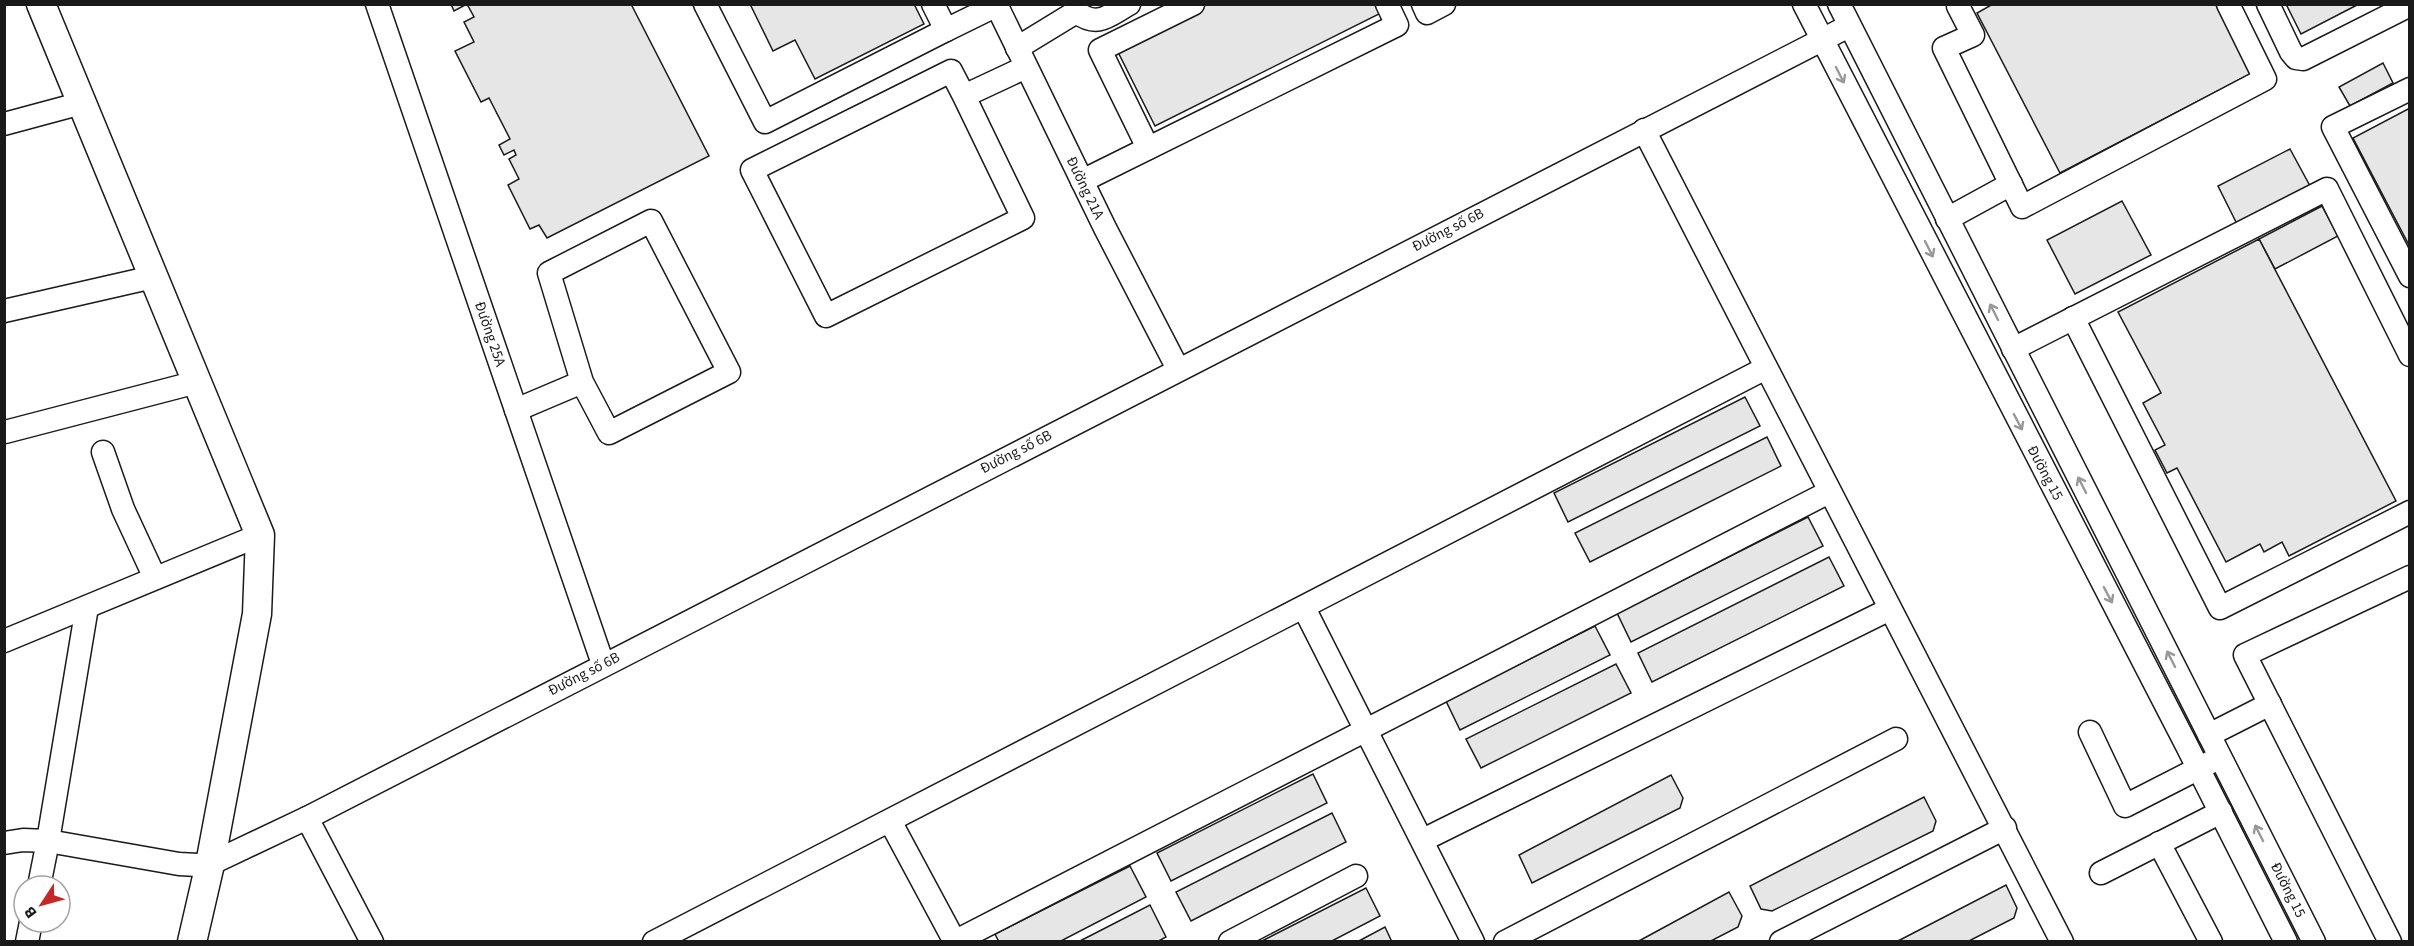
<svg xmlns="http://www.w3.org/2000/svg" width="2414" height="946" viewBox="0 0 2414 946" font-family="'Source Sans 3',sans-serif">
<style>
.building{fill:#e6e6e6;stroke:#1a1a1a;stroke-width:1.5}
.lines{fill:none;stroke-linecap:round;stroke-linejoin:round}
.minor-casing{stroke:#1a1a1a;stroke-width:25}
.major-casing{stroke:#1a1a1a;stroke-width:31}
.minor{stroke:#fff;stroke-width:22}
.major{stroke:#fff;stroke-width:28}
.oneway{stroke:#989898}
.labels{text-anchor:middle;dominant-baseline:central;stroke-width:4.5;stroke-linejoin:round;paint-order:stroke}
.street-label{font-size:15px;fill:#1a1a1a;stroke:#fff}
</style>
<rect width="100%" height="100%" fill="#fff"/>
<g class="building">
<polygon points="451,4 467,4 454,11"/>
<polygon points="467,4 631,4 709,156 547,238 539,225 530,229 508,185 519,179 509,159 516,155 514,150 504,155 499,145 510,139 489,98 481,102 455,51 474,42 464,22 474,17"/>
<polygon points="750,4 914,4 924,24 815,79 795,40 773,51"/>
<polygon points="1188,4 1379,4 1383,12 1155,126 1113,42"/>
<polygon points="1993,4 2224,4 2258,70 2060,173 1977,13"/>
<polygon points="2286,4 2359,4 2301,34"/>
<polygon points="2383,63 2393,83 2350,106 2339,87"/>
<polygon points="2410,108 2410,247 2353,138"/>
<polygon points="2290,149 2310,186 2237,224 2218,186"/>
<polygon points="2122,201 2151,255 2075,294 2047,240"/>
<polygon points="2322,206 2338,236 2275,269 2259,239"/>
<polygon points="2259,239 2396,501 2289,556 2282,542 2264,552 2260,544 2226,562 2177,468 2167,473 2155,450 2165,445 2143,403 2161,393 2118,312"/>
<polygon points="1745,397 1760,426 1568,522 1554,493"/>
<polygon points="1767,437 1781,466 1590,562 1575,533"/>
<polygon points="1808,517 1823,546 1631,642 1617,613"/>
<polygon points="1829,557 1844,586 1652,682 1638,653"/>
<polygon points="1595,626 1610,655 1460,730 1446,701"/>
<polygon points="1616,664 1631,693 1481,768 1466,739"/>
<polygon points="1313,774 1327,803 1171,881 1157,853"/>
<polygon points="1671,775 1683,798 1680,808 1532,883 1519,855"/>
<polygon points="1924,797 1936,821 1933,831 1772,911 1761,909 1750,886"/>
<polygon points="1332,813 1346,842 1191,921 1176,892"/>
<polygon points="1130,866 1146,897 1059,942 999,942 995,934"/>
<polygon points="2006,885 2017,908 2014,918 1967,942 1896,942"/>
<polygon points="1366,888 1380,916 1330,942 1260,942"/>
<polygon points="1729,892 1742,916 1738,927 1709,942 1637,942"/>
<polygon points="1150,905 1166,937 1157,942 1078,942"/>
<polygon points="1385,927 1392,942 1357,942"/>
</g>
<g class="lines">
<g class="minor-casing">
<g id="minor">
<polyline points="377,4 603,664"/>
<polyline points="705,4 765,122 946,30"/>
<polyline points="933,4 946,30 997,5"/>
<polyline points="996,4 1105,228 1178,369"/>
<polyline points="1423,4 1427,13 1444,4"/>
<polyline points="1804,4 2186,744 2286,942"/>
<polyline points="1839,4 2314,942"/>
<polyline points="1960,4 1958,6 1973,35 1944,48 2022,207 2265,79 2228,4"/>
<polyline points="2268,4 2291,52 2296,58 2303,59 2410,5"/>
<path d="M1017,48L1076,12C1098,28 1108,16 1129,4"/>
<polyline points="2410,89 2333,127 2410,276"/>
<polyline points="964,96 951,71 752,170 826,316 1023,218 964,96 1026,67"/>
<polyline points="4,124 82,103"/>
<polyline points="1644,130 2062,942"/>
<polyline points="1148,148 1100,50 1193,4"/>
<polyline points="1082,181 1397,25 1387,4"/>
<polyline points="1947,219 2011,184"/>
<polyline points="4,311 153,277"/>
<polyline points="2073,318 2220,608 2410,512"/>
<polyline points="2013,349 2327,189 2410,355"/>
<polyline points="516,410 582,382 609,433 729,372 651,221 549,273 582,382"/>
<polyline points="5,432 197,382"/>
<polyline points="103,452 123,509 155,578"/>
<polyline points="1304,608 1473,942"/>
<polyline points="4,641 260,535"/>
<polyline points="2090,732 2125,806 2211,762"/>
<polyline points="2209,735 2270,704"/>
<polyline points="307,818 372,942"/>
<polyline points="890,821 955,942"/>
<polyline points="1423,840 1890,609"/>
<polyline points="4,843 23,840 48,841 179,864 198,865 210,864 307,818 1849,26"/>
<polyline points="2159,843 2211,942"/>
<polyline points="2101,873 2221,812"/>
<polyline points="39,886 48,841 87,607"/>
<polyline points="27,942 31,922"/>
<polyline points="654,942 1766,368"/>
<polyline points="954,942 1829,492"/>
<polyline points="1230,942 1356,876"/>
<polyline points="1505,942 1896,739"/>
<polyline points="1781,942 2005,828"/>
<polyline points="2390,942 2245,655 2410,577"/>
</g>
</g>
<g class="major-casing">
<polyline id="major" points="41,4 260,535 257,614 210,864 192,942"/>
</g>
<use href="#minor" class="minor"/>
<use href="#major" class="major"/>
</g>
<defs><path id="oneway-shaft" d="M-6 0H5M1.5-3L5.5 0L1.5 3" fill="none" stroke-width="1.6" stroke-linecap="round" stroke-linejoin="round" transform="scale(1.5)"/></defs>
<g class="oneway">
<use href="#oneway-shaft" transform="translate(1840 75) rotate(63)"/>
<use href="#oneway-shaft" transform="translate(1929 249) rotate(63)"/>
<use href="#oneway-shaft" transform="translate(1994 312) rotate(-117)"/>
<use href="#oneway-shaft" transform="translate(2018 422) rotate(62)"/>
<use href="#oneway-shaft" transform="translate(2082 485) rotate(-117)"/>
<use href="#oneway-shaft" transform="translate(2108 595) rotate(62)"/>
<use href="#oneway-shaft" transform="translate(2171 659) rotate(-117)"/>
<use href="#oneway-shaft" transform="translate(2259 833) rotate(-117)"/>
</g>
<g class="labels">
<g class="street-label">
<text transform="translate(1085 188) rotate(64)">Đường 21A</text>
<text transform="translate(1448 230) rotate(-27)">Đường số 6B</text>
<text transform="translate(490 334) rotate(71)">Đường 25A</text>
<text transform="translate(1016 452) rotate(-27)">Đường số 6B</text>
<text transform="translate(2045 473) rotate(62)">Đường 15</text>
<text transform="translate(584 674) rotate(-27)">Đường số 6B</text>
<text transform="translate(2288 890) rotate(63)">Đường 15</text>
</g>
</g>
<rect width="2414" height="946" fill="none" stroke="#1a1a1a" stroke-width="12"/>
<g transform="translate(42 904) rotate(234)"><circle r="28" fill="#ffffff" stroke="#a3a3a3" stroke-width="1.5"/>
<path d="M0-4.5L10 22L0 15L-10 22Z" fill="#c62828"/>
<text y="-9" font-size="16" font-weight="bold" text-anchor="middle" fill="#1a1a1a">B</text>
</g>
</svg>
